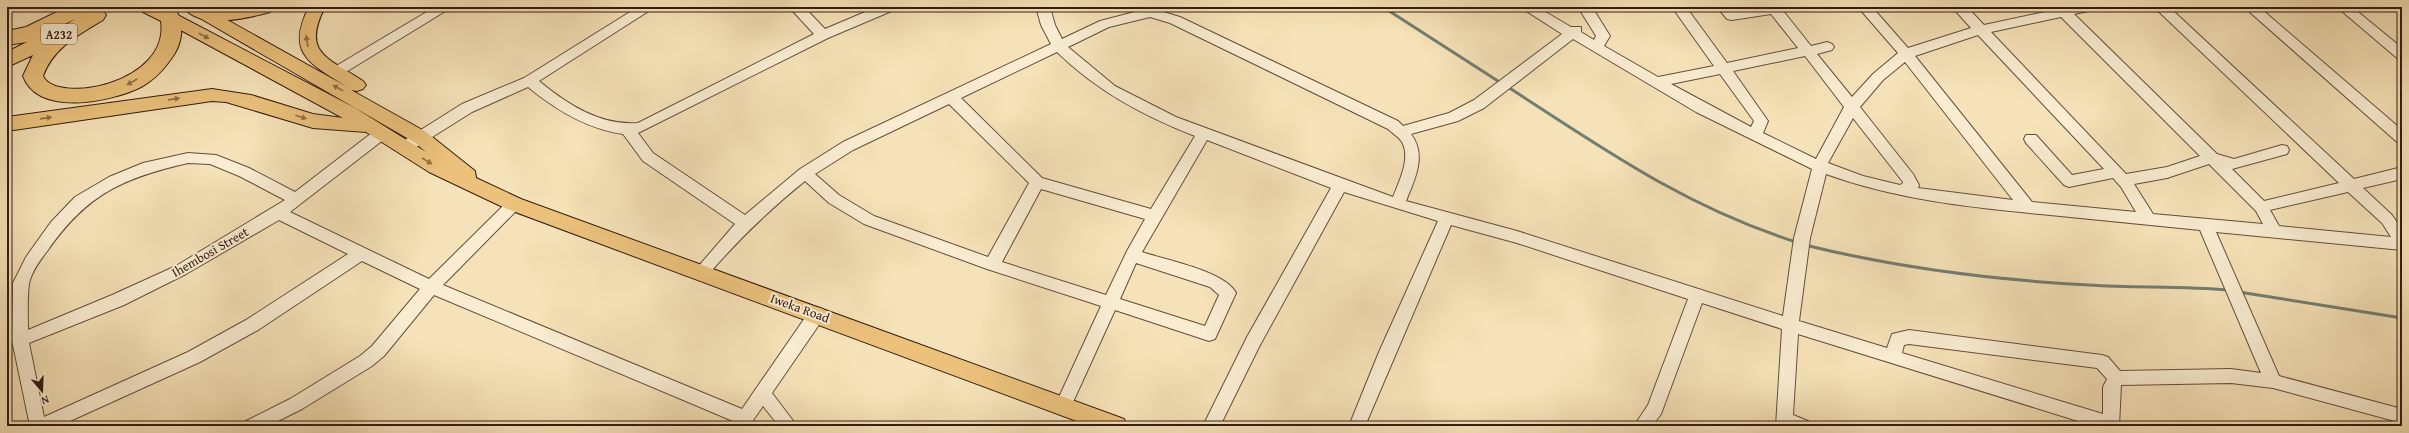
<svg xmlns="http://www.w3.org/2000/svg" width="2409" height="433" viewBox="0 0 2409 433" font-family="'Gentium Book Plus',serif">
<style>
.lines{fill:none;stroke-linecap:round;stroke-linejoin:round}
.stream{stroke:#737d70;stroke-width:3}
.minor-casing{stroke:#644e3c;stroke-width:2}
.major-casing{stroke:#331c12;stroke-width:2}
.highway-casing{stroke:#331c12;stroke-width:2}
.minor{fill:#f9ecd1;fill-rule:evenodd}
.major{fill:#ebc17c;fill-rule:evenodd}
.highway{fill:#ebc17c;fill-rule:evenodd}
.oneway{fill:#8f6e47}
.labels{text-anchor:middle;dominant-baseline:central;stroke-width:4;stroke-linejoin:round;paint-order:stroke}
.shield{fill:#f9ecd1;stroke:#6e5a4b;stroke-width:1}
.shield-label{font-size:12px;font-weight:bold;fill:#331c12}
.street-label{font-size:13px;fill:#331c12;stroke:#f9ecd1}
</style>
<rect width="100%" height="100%" fill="#f6e2b8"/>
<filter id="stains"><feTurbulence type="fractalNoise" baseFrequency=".005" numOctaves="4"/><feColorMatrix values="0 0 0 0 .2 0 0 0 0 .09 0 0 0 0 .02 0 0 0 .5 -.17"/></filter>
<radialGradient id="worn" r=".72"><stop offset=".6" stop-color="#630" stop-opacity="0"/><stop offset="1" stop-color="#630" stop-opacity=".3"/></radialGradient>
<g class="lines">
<g class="stream">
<polyline points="1383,7 1501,83"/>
<path d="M1508,87C1603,149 1686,207 1796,242"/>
<path d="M1805,245C1898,268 1993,280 2089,285C2135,288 2182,286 2228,290"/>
<polyline points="2239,292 2402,318"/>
</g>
<g class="minor-casing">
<g id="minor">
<polygon points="435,7 452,7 341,75 331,75 329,72 331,69"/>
<path d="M638,7H655L539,81C567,104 600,126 638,123L814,34L789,7H804L825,29L877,7H896L894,10L828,38L638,133L653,153L745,215L800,169L843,142L1051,44L1041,25L1036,7H1050L1055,25L1062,39L1100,21L1150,8L1180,17L1398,121L1403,126L1449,113L1474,100L1562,34L1520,7H1537L1571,27H1581V32L1594,40L1596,36L1578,7H1592L1610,36L1604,46L1658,77L1714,66L1672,7H1686L1727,63L1798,48L1771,14L1732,20L1727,19L1717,7H1731L1735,11L1760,7H1780L1811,46L1827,42L1832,44L1834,47L1832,50L1817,54L1852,97L1873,74L1898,53L1858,7H1872L1908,48L1971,28L1952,7H1967L1984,25L2054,10L2052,7H2095L2093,10L2074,14L2217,154L2234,159L2282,145L2287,146L2289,150L2287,154L2232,169L2264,201L2339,183L2154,7H2169L2354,179L2402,167V179L2363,188L2392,215L2402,230V250L2216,232L2279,376L2402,409V423L2273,388L2231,383L2121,385L2119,426H2094L1798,334L1793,415L1808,421L1810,426H1776L1782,329L1702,303L1661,414L1652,426H1634L1648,405L1688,299L1517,243L1451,225L1365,426H1349L1379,352L1438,221L1344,192L1259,347L1220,426H1203L1247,337L1331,188L1207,140L1142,252C1165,260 1225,271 1236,293L1215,339L1209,341L1115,310L1068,413L1062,415L1056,413L1054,408L1101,306L987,269L864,224L829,203L805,181C769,210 737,241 707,276L702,278L697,276L694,272L697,268L735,224L643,161L623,134C587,129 556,110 528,87L472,112L410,151H400L398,147L400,143L462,104L524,78ZM1150,17L1170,23L1388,129C1392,133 1399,137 1402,142C1411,158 1399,182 1393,197L1176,117L1115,86L1068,47L1109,27ZM2061,17L2200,156L2167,167L2126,174L1991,32ZM1978,35L2104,169L2072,175L2036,135H2026L2024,139L2026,143L2064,185L2069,187L2113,178L2121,187L2136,212L2032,202L1915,56ZM1573,39L1696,112L1812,169L1794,238L1783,316L1517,231L1406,201C1415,179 1427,155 1411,134L1458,121L1484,108ZM1057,52C1097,91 1144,116 1195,136L1151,209L1042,178L961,98ZM1805,56L1844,107L1816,159L1763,133L1768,121L1733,71ZM1905,62L2013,200L1918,188L1919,185L1913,174L1860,107L1883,80ZM1720,74L1754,121L1751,127L1671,84ZM949,104L1029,183L988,257L874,216L839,195L815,174L853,150ZM1853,118L1903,182V183L1900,185L1863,176L1828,163ZM2209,164L2256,211L2263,224L2153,214L2134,184L2167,178ZM1826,174C1895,199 1967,207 2040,214C2094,219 2147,225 2200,230L2261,373L2231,369L2120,371L2108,357L2102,355L1909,330L1892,334L1887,348L1799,321L1810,238ZM1041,189L1145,219L1127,251L1106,295L1002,262ZM2348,192L2382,223L2391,237L2279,226L2270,210ZM1136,263L1210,287L1219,295L1205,326L1120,299ZM1909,344L2097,368L2107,379L2103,387V414L1902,353L1904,345Z"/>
<polygon points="2244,7 2259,7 2402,130 2402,143 2397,142"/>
<polygon points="2337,7 2352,7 2402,48 2402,60 2397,58"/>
<path d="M382,128L387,129L389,133L387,137L290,212L429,279L509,200H519L521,204L519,208L443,285L742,409L811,309L817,307L823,309L825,314L823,319L772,393L797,426H779L763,406L749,426H732L733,421L434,295L384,356L372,366L302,409L268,426H244L246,421L290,399L360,356L372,346L420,289L362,261L258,330L200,362L59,426H30L12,340L13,283L26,257L51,222L75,197L109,177L143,163L188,153L216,155L249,168L295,192L377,129ZM188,163L210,164L239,176L285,200L176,266L112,295L28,330C28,315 27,299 29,284C31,272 41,259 48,250C87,194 123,178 188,163ZM279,220L348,254L246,320L188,352L44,417L29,343L124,305L186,274Z"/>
</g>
</g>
<g class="major-casing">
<path id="major" d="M204,7L349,88C313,65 284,55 309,7H325C301,53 328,58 363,81L366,85L363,89L357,91L351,90L426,132L475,171L476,178L521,199L1124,419L1127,426H1090L507,209L429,172L366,132L313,128L226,102L212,101L7,131V117L212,89L251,95L313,114L343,118L164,21L162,17L164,13L170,11L355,108L426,152L414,142L198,17L196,13L198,9Z"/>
</g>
<g class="highway-casing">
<g id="highway">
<path d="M67,7H93L91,10H103L106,15L103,20C78,35 53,48 43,76C56,105 170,84 161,21L143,12L140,7H166L177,12C184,25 182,41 175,53C166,67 156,79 141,87C111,102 38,117 23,76L33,55L7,67V52L27,42L7,45V31L26,27ZM75,19L56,31L52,30Z"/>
<path d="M184,7H273L270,12C249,18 198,30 184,7Z"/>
</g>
</g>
<use href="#minor" class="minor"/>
<use href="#major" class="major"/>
<use href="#highway" class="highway"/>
</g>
<defs><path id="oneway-solid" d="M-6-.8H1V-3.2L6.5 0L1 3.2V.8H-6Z"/></defs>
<g class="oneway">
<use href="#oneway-solid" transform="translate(204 36) rotate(28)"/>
<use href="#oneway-solid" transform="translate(307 41) rotate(-99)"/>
<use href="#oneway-solid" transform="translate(132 82) rotate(150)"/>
<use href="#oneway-solid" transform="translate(338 88) rotate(-151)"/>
<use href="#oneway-solid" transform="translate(174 99) rotate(-8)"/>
<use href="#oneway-solid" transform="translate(301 117) rotate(18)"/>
<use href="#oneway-solid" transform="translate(46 118) rotate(-8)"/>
<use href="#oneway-solid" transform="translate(427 161) rotate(32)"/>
</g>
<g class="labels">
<rect class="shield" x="41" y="24" width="36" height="20" rx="3"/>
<g class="shield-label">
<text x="59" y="34">A232</text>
</g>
<g class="street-label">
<text transform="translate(210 252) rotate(-30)">Ihembosi Street</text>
<text transform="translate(800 308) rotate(20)">Iweka Road</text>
</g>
</g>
<rect width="2409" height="433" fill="none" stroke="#f6e2b8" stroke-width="24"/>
<rect x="8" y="8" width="2393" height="417" fill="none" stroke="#331c12" stroke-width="2"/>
<rect x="12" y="12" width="2385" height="409" fill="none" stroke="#331c12"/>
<g transform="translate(42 391) rotate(161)" stroke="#f9ecd1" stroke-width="3" paint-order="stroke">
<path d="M0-3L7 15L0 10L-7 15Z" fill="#331c12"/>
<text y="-6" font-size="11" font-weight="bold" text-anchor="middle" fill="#331c12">N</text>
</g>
<rect width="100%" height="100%" filter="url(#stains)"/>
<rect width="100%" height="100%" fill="url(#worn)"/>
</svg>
